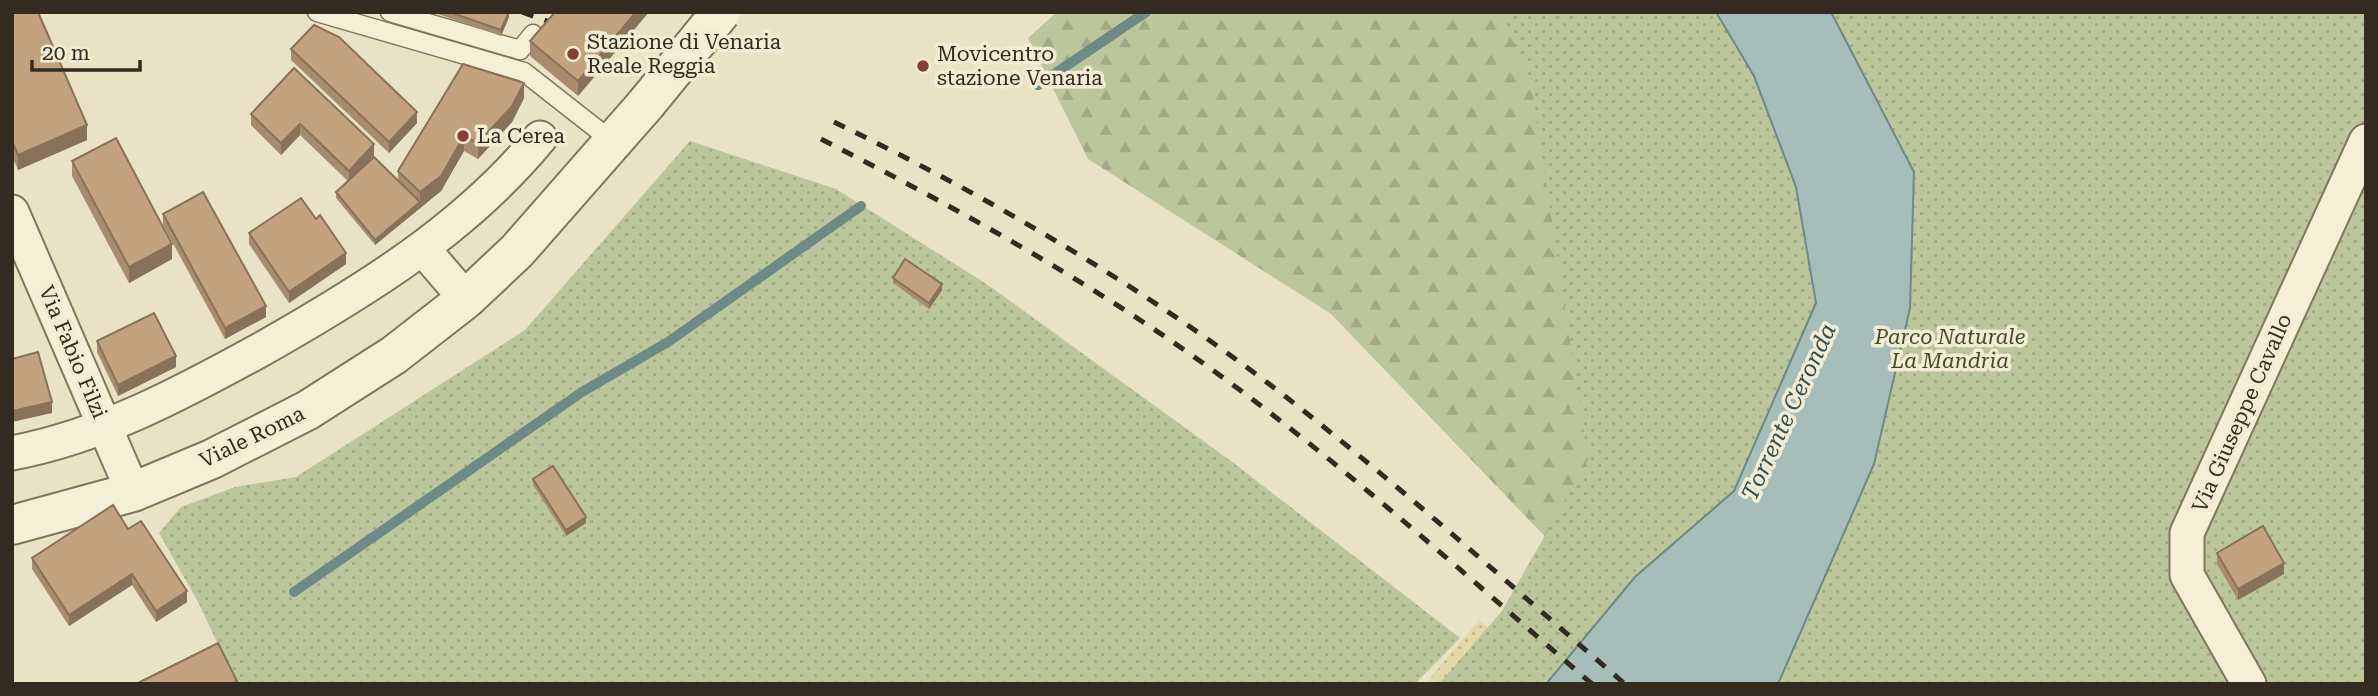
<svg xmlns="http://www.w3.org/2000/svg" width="2378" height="696" viewBox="0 0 2378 696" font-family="'Roboto Serif',serif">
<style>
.forest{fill:url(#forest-firs)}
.sand{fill:url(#sand-dots)}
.park{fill:url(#park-dots)}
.water{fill:#a6bdb9;stroke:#6e8a86;stroke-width:2}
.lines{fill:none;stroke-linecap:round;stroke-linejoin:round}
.stream{stroke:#6e8a86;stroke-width:10}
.service-casing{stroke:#82755d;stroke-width:21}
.minor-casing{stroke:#82755d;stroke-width:37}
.tertiary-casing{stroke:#82755d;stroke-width:42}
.service{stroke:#f5efd7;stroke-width:18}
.minor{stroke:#f5efd7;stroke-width:33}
.tertiary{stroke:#f5efd7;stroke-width:38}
.rail{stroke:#332b1f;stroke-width:5;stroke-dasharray:12 12;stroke-linecap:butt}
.tertiary-bridge-casing{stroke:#82755d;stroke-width:42;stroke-linecap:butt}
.tertiary-bridge{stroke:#f5efd7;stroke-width:38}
.wall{fill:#a88c6d}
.shaded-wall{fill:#887259}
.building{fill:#c3a37f;stroke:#887259;stroke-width:2}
.poi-dot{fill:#8a3d33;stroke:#f1ecd3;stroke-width:2.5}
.labels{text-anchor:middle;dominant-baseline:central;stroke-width:7;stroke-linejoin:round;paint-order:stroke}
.poi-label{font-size:21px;fill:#332b1f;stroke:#f1ecd3;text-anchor:start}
.park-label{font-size:21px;font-style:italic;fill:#404d28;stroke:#f1ecd3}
.street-label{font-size:21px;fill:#332b1f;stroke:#f1ecd3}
.water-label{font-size:23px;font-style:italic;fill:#305051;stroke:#f1ecd3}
</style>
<defs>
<pattern id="forest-firs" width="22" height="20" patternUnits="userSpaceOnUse" patternTransform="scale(1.75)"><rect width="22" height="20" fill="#bbc69a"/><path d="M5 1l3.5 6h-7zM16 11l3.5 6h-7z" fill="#a1aa84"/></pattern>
<pattern id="sand-dots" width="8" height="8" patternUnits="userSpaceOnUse" patternTransform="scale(1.75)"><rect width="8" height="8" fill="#e2d9a5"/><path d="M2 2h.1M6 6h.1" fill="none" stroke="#c2ba8e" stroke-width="1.8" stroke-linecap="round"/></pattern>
<pattern id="park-dots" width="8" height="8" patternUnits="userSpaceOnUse" patternTransform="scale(1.75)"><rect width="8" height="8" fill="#bbc69a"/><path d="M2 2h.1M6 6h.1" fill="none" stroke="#a1aa84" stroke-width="1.8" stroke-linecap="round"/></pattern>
</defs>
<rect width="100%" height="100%" fill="#e9e2c5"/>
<polygon class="forest" points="1057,12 1701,12 1744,84 1558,550 1331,314 1088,159 1028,38"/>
<polygon class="sand" points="1479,620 1530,662 1502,684 1425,684"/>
<g class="park">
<polygon points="1502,12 2366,12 2366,684 1439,684 1502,611 1588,460 1531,83"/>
<polygon points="690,141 836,189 988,285 1231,461 1460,638 1415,684 237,684 197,600 159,533 181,507 235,487 296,477 525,330"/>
</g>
<polygon class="water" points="1716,12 1831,12 1914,172 1910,308 1874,464 1778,684 1546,684 1635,577 1734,491 1816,303 1796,187 1754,76"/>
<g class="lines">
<g class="stream">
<polyline points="1038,85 1146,12"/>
<polyline points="294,592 582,392 668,342 861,206"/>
</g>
<g class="service-casing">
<g id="service">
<polyline points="317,12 524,72 612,141"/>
<polyline points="390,12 520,50 533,34"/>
</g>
</g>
<g class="minor-casing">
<g id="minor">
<polyline points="12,212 133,492"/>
<polyline points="423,249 466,299"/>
<path d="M12,453C102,436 182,393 262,349C364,291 464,230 540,138"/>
<polyline points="2249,684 2187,575 2187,533 2366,141"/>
</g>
</g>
<g class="tertiary-casing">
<polyline id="tertiary" points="12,525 133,492 212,459 308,410 394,355 466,299 517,251 646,104"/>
</g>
<use href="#service" class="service"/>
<use href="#minor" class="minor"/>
<use href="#tertiary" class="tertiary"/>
<g class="rail">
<polyline points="522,12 555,24"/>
<path d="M834,122C989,197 1140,285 1277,390C1397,483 1510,585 1625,684"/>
<path d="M821,139C931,195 1040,254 1143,322C1304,428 1447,559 1592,684"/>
</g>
<g class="tertiary-bridge-casing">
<polyline id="tertiary-bridge" points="646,104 721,12"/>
</g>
<use href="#tertiary-bridge" class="tertiary-bridge"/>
</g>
<g class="wall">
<polygon points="432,12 509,12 509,17 501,36"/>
<polygon points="649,12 578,96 530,56 530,41"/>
<polygon points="12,13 87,140 18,170 12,156"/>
<polygon points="291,49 417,123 389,153 291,60"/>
<polygon points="294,68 374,155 361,169 398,180 398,171 524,98 512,122 478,159 464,151 441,191 375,245 336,198 336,192 348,181 300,135 281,155 251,125 251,114"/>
<polygon points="72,161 172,259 129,283 72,176"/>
<polygon points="163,214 266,317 225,339 163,225"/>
<polygon points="316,219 346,264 289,303 249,244 249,233"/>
<polygon points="893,278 942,290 929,309 893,283"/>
<polygon points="97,341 176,367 118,396 97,352"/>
<polygon points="533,479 586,523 566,536 533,485"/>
<polygon points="128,529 187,602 156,622 132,585 69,626 32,569 32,558"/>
<polygon points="2217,553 2284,574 2238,600 2217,564"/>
</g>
<g class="shaded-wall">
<polygon points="509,12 509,17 501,36 501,30"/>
<polygon points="636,12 649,12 578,96 578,81"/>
<polygon points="524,83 524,98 512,122 478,159 478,143"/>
<polygon points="417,112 417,123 389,153 389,142"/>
<polygon points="300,124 300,135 281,155 281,143"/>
<polygon points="87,125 87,140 18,170 18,155"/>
<polygon points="464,136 464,151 441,191 375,245 375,240 420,202 420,192"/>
<polygon points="374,144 374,155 349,182 349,171"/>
<polygon points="172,244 172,259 129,283 129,267"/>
<polygon points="346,253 346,264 289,303 289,292"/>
<polygon points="942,284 942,290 929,309 929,303"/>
<polygon points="266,306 266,317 225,339 225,328"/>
<polygon points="176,356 176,367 118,396 118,385"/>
<polygon points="52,402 52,413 12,422 12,411"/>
<polygon points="586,517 586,523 566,536 566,530"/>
<polygon points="2284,563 2284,574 2238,600 2238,589"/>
<polygon points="132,574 132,585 69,626 69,615"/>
<polygon points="187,591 187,602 156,622 156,611"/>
</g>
<g class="building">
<polygon points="14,12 38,12 87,125 18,155 12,141 12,13"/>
<polygon points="449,12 509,12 501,30"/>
<polygon points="555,12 636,12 578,81 530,41"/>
<polygon points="314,25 339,37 417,112 389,142 291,49"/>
<polygon points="463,64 524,83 512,106 478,143 464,136 441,176 420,192 398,171"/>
<polygon points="294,68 374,144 349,171 300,124 281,143 251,114"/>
<polygon points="116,138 172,244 129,267 72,161"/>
<polygon points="374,157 420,202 375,240 336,192"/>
<polygon points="203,192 266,306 225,328 163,214"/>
<polygon points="301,198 316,219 320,215 346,253 289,292 249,233"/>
<polygon points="905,259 942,284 929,303 893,278"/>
<polygon points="154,313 176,356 118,385 97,341"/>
<polygon points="38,352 52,402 12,411 12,359"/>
<polygon points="553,466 586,517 566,530 533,479"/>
<polygon points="113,505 128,529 141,521 187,591 156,611 132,574 69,615 32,558"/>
<polygon points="2263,526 2284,563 2238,589 2217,553"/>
<polygon points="218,643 237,681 231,684 136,684"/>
</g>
<g class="poi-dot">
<circle cx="573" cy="54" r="7"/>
<circle cx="923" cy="66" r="7"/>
<circle cx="463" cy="136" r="7"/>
</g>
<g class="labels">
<g class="poi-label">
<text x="587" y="42">Stazione di Venaria<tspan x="587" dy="24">Reale Reggia</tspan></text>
<text x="937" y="54">Movicentro<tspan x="937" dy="24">stazione Venaria</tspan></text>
<text x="477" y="136">La Cerea</text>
</g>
<g class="park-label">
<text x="1950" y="337">Parco Naturale<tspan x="1950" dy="24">La Mandria</tspan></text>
</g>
<g class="street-label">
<text transform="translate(73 352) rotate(67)">Via Fabio Filzi</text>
<text transform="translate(2242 413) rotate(-66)">Via Giuseppe Cavallo</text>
<text transform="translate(252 437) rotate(-26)">Viale Roma</text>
</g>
<g class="water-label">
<text transform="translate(1789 412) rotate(-65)">Torrente Ceronda</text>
</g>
</g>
<rect width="2378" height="696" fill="none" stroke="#332b1f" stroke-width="28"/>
<path d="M32 60v10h108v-10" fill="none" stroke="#332b1f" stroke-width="3.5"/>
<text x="42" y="60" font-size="21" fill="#332b1f" stroke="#f1ecd3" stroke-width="5" paint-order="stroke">20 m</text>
</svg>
